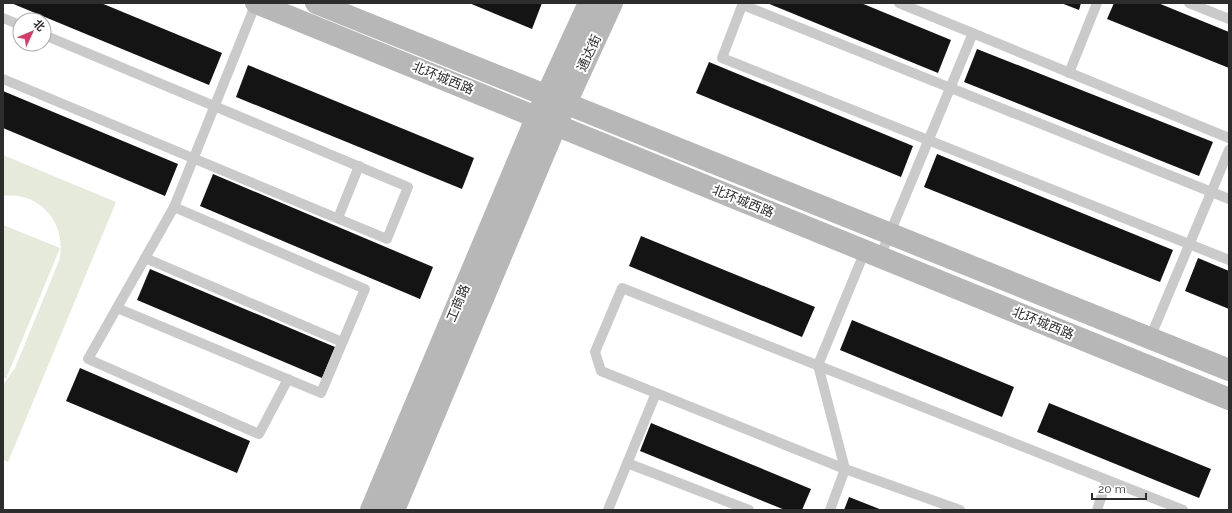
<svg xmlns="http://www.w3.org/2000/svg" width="1232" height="513" viewBox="0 0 1232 513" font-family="Raleway,'Noto Sans SC',sans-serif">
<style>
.green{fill:#e6eadb}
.building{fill:#141414}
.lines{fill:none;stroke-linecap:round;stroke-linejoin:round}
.service{stroke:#cacaca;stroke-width:10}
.secondary{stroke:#b7b7b7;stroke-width:22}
.labels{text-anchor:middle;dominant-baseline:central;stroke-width:4;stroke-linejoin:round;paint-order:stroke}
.street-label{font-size:13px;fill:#2d2d2d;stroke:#fff}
</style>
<rect width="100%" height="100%" fill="#fff"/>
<g class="green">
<path d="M3,155L116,202L8,462L3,460V385L15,368L59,261C68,225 41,191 3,196Z"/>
<polygon points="3,225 60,248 6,379 3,377"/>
</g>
<g class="building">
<polygon points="11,3 101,3 222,53 209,85"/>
<polygon points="469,3 542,3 532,29"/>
<polygon points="767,3 861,3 951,40 938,73"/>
<polygon points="1061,3 1081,3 1079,10"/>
<polygon points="1114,3 1158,3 1229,32 1229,68 1107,19"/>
<polygon points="977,49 1213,142 1199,176 964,82"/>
<polygon points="709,62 913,146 901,177 696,93"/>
<polygon points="248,65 474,158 462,189 236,97"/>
<polygon points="3,91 178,164 165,196 3,128"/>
<polygon points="937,154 1173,250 1160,282 924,187"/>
<polygon points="213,174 433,267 420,299 200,206"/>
<polygon points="641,236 815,307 802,337 629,266"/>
<polygon points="1198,258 1229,271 1229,309 1185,291"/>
<polygon points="150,269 335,347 322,378 137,300"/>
<polygon points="852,320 1014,387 1002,417 840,350"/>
<polygon points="80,368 250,441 237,473 66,401"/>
<polygon points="1049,403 1211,469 1199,498 1037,432"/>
<polygon points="651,423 811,489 802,510 785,510 640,451"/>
<polygon points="849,497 882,510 844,510"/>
</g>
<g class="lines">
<g class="service">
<polyline points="256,3 174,207 88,359 259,434 288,379"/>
<polyline points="743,3 722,58 1229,260"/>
<polyline points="899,3 1229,138"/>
<polyline points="1189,3 1229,19"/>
<polyline points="743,5 1229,199"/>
<polyline points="3,18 20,25"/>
<polyline points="1069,73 1097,3"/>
<polyline points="3,79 387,239 408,187 44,35"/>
<polyline points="338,218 359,166"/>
<polyline points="880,257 973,33"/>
<polyline points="145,258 342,342"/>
<polyline points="117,308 321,393 365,289 174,207"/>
<polyline points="1150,338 1229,150"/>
<polyline points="627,463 749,510"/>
<polyline points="608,510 656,393"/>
<polyline points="830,510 845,469 818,365 865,251"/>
<polyline points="960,510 845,469 601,371 595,352 622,288 1183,510"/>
<polyline points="1097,510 1107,480"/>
</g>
<g class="secondary">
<polyline points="256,3 1229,399"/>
<polyline points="316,3 1229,370"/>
<polyline points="371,510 537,116 589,3"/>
<polyline points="394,510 556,125 612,3"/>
</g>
</g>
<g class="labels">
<g class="street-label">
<text transform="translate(589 53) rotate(-65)">通达街</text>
<text transform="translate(443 78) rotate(22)">北环城西路</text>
<text transform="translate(743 201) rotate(22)">北环城西路</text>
<text transform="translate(458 303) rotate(-67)">工商路</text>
<text transform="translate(1043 323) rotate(22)">北环城西路</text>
</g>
</g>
<rect width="1232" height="513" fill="none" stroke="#2d2d2d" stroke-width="8"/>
<g transform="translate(32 32) rotate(46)"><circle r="19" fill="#ffffff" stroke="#ababab"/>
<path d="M0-3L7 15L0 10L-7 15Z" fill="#db3768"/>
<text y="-6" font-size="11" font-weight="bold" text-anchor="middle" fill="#2d2d2d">北</text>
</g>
<path d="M1092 493v6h54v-6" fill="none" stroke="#2d2d2d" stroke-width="2"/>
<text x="1098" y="493" font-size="12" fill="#2d2d2d" stroke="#ffffff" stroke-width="3" paint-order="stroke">20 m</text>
</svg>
